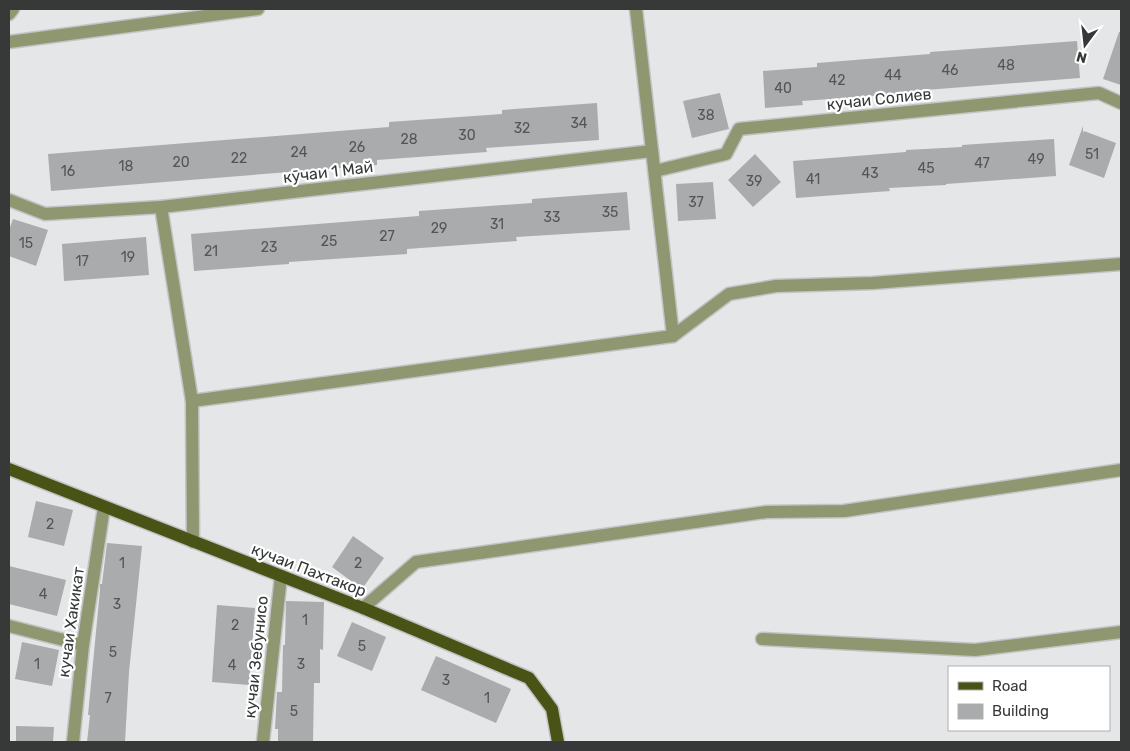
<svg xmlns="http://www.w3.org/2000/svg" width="1130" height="751" viewBox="0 0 1130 751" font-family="Rubik,sans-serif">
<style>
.building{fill:#a9abac}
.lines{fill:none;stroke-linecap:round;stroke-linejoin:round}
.minor-casing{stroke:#c1c3c4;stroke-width:15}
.major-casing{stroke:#c1c3c4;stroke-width:15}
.minor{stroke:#8e9770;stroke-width:12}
.major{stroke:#4a5316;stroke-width:12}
.labels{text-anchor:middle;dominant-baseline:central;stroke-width:4.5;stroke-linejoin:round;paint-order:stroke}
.number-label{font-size:14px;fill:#545555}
.street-label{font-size:16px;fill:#373838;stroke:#fff}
</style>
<rect width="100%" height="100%" fill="#e4e6e7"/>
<g class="building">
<polygon points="1119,32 1121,32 1121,85 1103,79"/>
<polygon points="1077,41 1080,78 913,91 913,93 802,101 803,105 765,108 763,71 817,67 817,63 930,54 930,52"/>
<polygon points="720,93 729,129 692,138 683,101"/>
<polygon points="597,103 599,140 486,148 487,152 377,160 377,165 51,191 48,154 389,127 389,122 502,114 502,110"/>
<polygon points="1083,126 1083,133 1084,131 1116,143 1104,178 1069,165"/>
<polygon points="1054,139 1056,176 946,184 946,185 889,188 890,191 796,198 793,161 906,152 906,150 962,147 962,145"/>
<polygon points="755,154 781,182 753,207 728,180"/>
<polygon points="713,182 716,219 678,221 676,184"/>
<polygon points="627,192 630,230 516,237 517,241 407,249 407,254 289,262 289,264 194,271 191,234 419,216 419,211 532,203 532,199"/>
<polygon points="13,219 48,230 36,266 9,256 9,230"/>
<polygon points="146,237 149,275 64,281 62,244"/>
<polygon points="36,501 73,510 64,546 28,537"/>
<polygon points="353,536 384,558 362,589 332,567"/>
<polygon points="107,543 142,546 129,672 125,742 87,742 90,715 88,715 100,590 100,584 102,584"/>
<polygon points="9,566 66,580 57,616 9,604"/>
<polygon points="286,601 324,602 323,650 320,649 320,683 314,683 313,742 278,742 278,729 275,729 277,692 282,692 283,645 285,645"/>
<polygon points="217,605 255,608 249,685 212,682"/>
<polygon points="352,622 386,637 372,671 337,656"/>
<polygon points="22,642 59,650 52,686 15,679"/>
<polygon points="436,656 511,689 496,723 421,690"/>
<polygon points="16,726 54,727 53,742 16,742"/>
</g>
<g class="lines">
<g class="minor-casing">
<g id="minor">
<polyline points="636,9 673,336"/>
<polyline points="9,14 13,9"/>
<polyline points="9,42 258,9"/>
<polyline points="655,171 726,154 739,129 1099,93 1121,103"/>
<polyline points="9,200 45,214 161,207 652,151"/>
<polyline points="161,207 192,401 193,542"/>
<polyline points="192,401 673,336 729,294 776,286 873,283 1121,264"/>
<polyline points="363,608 416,562 766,512 844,511 1121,470"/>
<polyline points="9,626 83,645"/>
<polyline points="762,639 975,650 1121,632"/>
<polyline points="73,742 83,645 104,507"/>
<polyline points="263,742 281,576"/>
</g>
</g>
<g class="major-casing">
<polyline id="major" points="9,469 363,608 529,678 552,709 558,742"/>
</g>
<use href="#minor" class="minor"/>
<use href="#major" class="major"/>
</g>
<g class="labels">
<g class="number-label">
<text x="1006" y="65">48</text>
<text x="950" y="70">46</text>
<text x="893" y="75">44</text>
<text x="837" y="80">42</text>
<text x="783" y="88">40</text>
<text x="706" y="115">38</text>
<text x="579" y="123">34</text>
<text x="522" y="128">32</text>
<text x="467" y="135">30</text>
<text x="409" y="139">28</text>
<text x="357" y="147">26</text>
<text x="299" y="152">24</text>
<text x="1092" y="154">51</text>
<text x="239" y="158">22</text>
<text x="1036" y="159">49</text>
<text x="181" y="162">20</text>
<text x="982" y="163">47</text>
<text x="126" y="166">18</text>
<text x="926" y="168">45</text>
<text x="68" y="171">16</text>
<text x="870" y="173">43</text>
<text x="813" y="179">41</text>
<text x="754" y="181">39</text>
<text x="696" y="202">37</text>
<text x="610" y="212">35</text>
<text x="552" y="217">33</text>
<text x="497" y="224">31</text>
<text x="439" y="228">29</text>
<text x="387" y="236">27</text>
<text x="329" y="241">25</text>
<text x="26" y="243">15</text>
<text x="269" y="247">23</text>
<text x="211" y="251">21</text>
<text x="128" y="257">19</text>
<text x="82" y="261">17</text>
<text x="50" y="524">2</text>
<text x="122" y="563">1</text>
<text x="358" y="563">2</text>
<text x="43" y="594">4</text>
<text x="117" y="604">3</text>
<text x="305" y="620">1</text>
<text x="235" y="625">2</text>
<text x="362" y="646">5</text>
<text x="113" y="652">5</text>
<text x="37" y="664">1</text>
<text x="301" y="664">3</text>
<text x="232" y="665">4</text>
<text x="446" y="680">3</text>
<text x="108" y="698">7</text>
<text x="487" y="698">1</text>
<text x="294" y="711">5</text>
</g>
<g class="street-label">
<text transform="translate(879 99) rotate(-6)">кучаи Солиев</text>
<text transform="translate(328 172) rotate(-7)">кӯчаи 1 Май</text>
<text transform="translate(309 570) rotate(21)">кучаи Пахтакор</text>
<text transform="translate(71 622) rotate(-82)">кучаи Хакикат</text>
<text transform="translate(256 657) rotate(-84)">кучаи Зебунисо</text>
</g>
</g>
<rect width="1130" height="751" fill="none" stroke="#373838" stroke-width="20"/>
<rect x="948" y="666" width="162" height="65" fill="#ffffff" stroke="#afafaf"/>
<rect x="958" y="682" width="25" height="8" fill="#4a5316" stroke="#afafaf"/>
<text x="992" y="691" font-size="15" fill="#373838">Road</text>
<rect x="958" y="704" width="25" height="15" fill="#a9abac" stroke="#afafaf"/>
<text x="992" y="716" font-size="15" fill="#373838">Building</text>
<g transform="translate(1085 45) rotate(195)" stroke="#ffffff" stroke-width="4" paint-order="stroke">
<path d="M0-4L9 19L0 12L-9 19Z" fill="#373838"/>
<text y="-8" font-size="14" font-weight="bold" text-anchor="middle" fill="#373838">N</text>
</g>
</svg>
